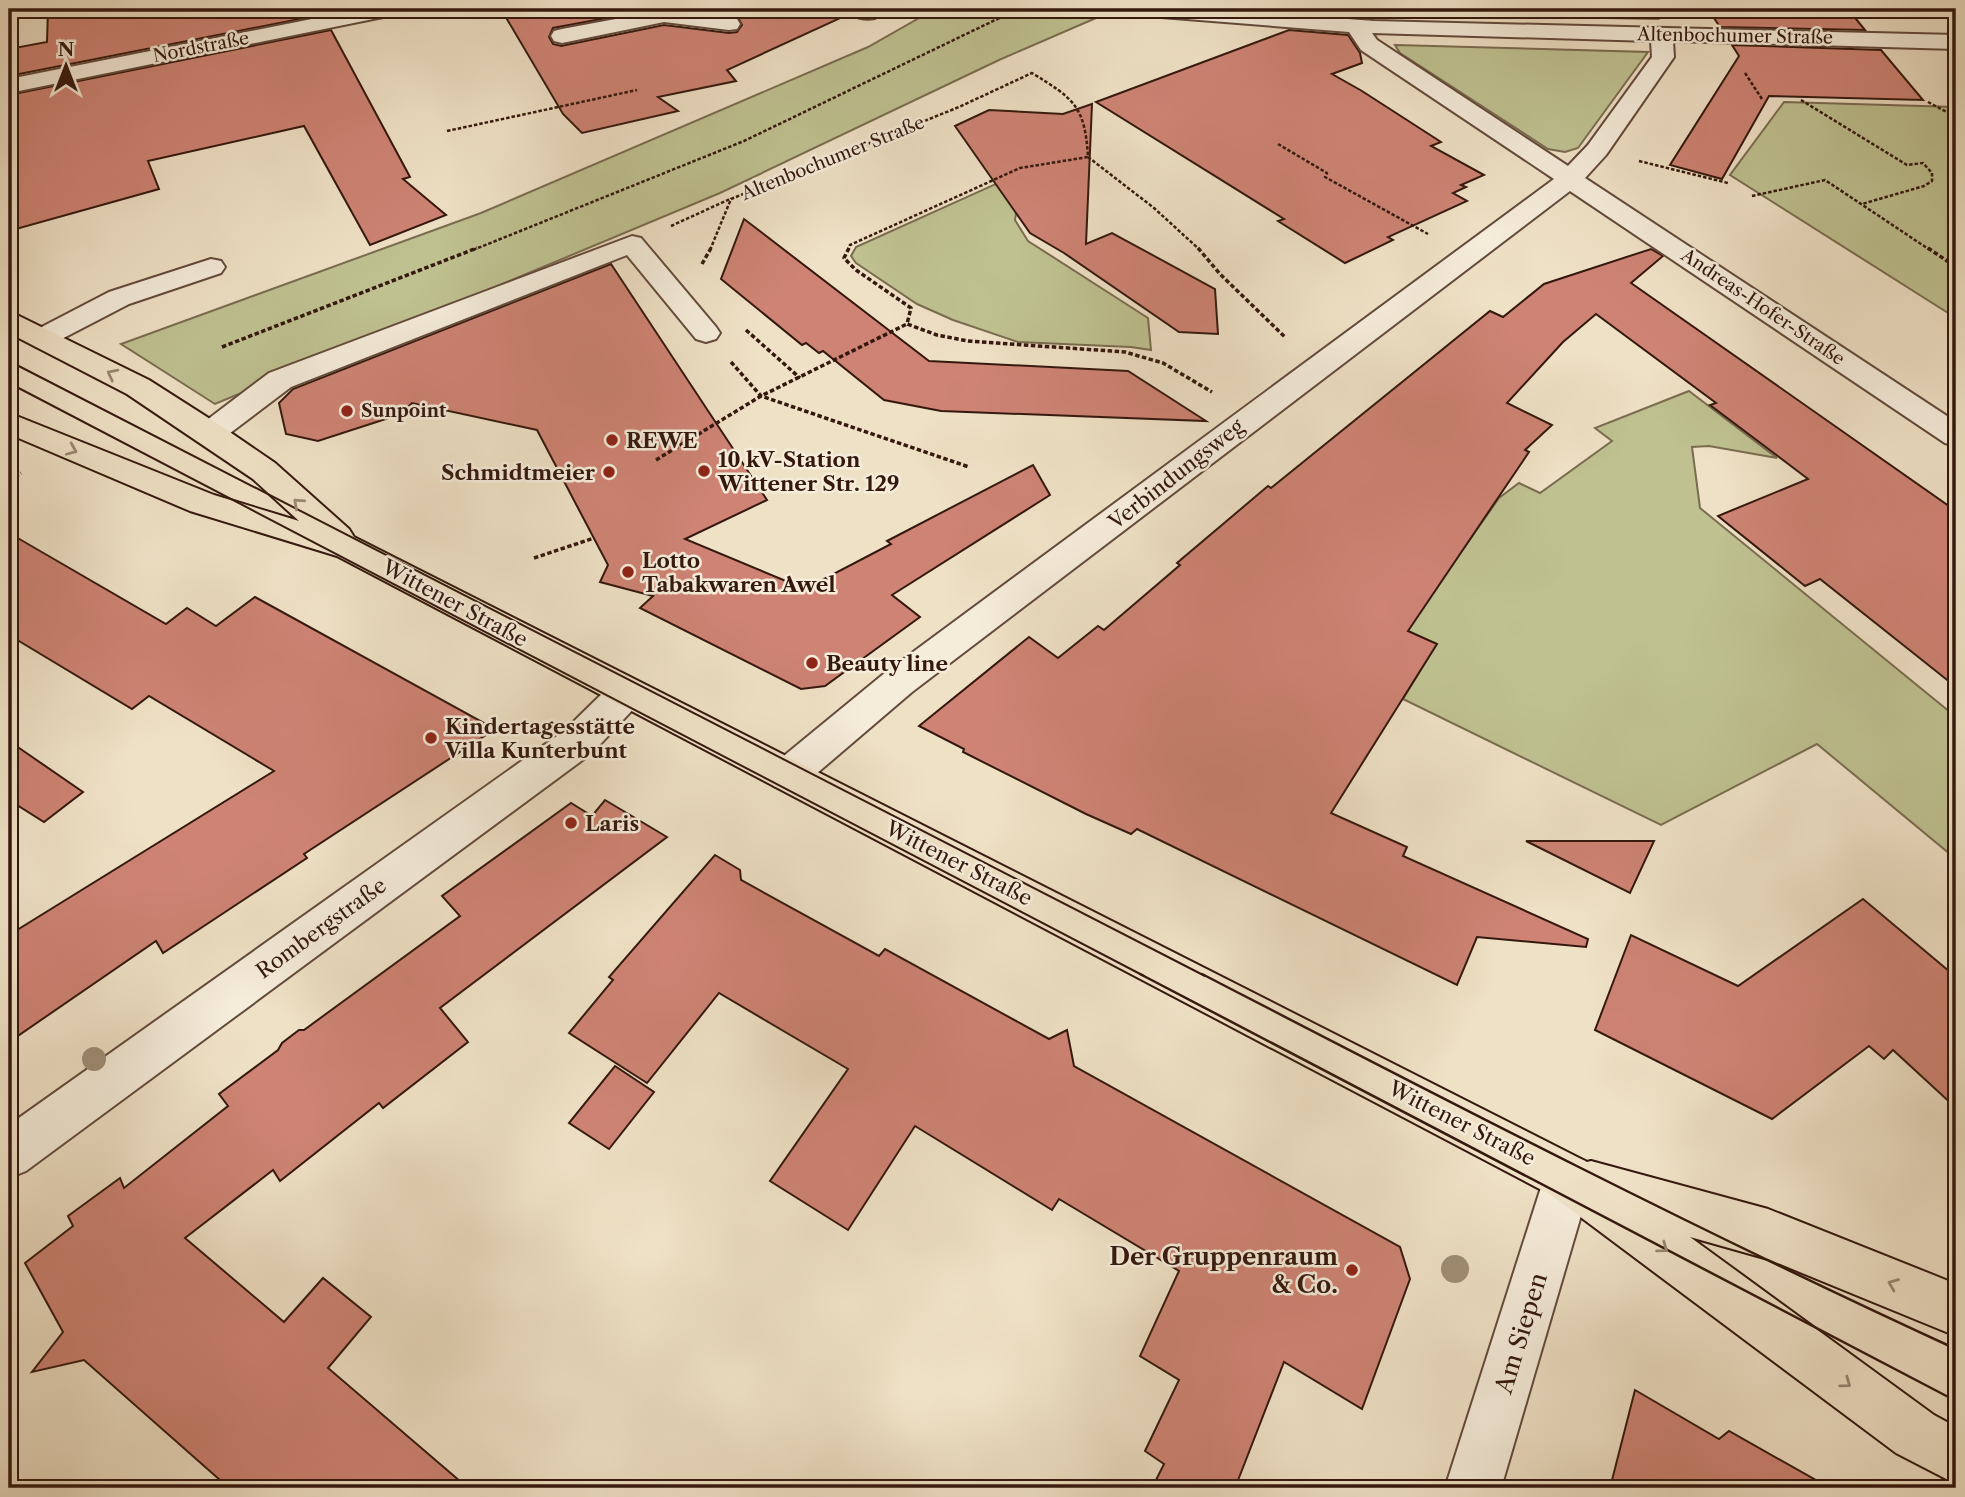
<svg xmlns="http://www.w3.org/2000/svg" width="1965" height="1497" viewBox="0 0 1965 1497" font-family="'Libre Caslon Text',serif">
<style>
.green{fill:#bfc191;stroke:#7a6c50;stroke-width:2}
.building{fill:#ce8374;stroke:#34180e;stroke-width:2}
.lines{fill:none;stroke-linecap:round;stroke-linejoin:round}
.minor-casing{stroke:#634a3c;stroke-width:4}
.major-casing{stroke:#34180e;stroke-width:4}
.path-far1{stroke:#34180e;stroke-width:2.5;stroke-dasharray:3.5 2;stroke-linecap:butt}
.path{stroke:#34180e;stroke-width:3.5;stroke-dasharray:4.5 2.5;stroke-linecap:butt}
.minor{fill:#f5ecda;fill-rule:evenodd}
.major{fill:#efe1c6;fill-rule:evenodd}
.tram-far1{stroke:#34180e;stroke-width:2}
.tram{stroke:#34180e;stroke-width:2.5}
.tree{fill:#9f8e76}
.oneway{stroke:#9b8773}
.poi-dot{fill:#8f2418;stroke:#f5ecda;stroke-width:2.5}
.labels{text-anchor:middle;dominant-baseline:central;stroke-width:5;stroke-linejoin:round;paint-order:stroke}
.far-street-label{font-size:18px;fill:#34180e;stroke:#f5ecda}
.far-poi-label{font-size:18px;font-weight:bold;fill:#34180e;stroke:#f5ecda;text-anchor:start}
.poi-label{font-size:21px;font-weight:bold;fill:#34180e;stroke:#f5ecda;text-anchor:start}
.street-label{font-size:21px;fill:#34180e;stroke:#f5ecda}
.near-poi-label{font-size:24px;font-weight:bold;fill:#34180e;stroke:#f5ecda;text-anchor:end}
.near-street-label{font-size:24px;fill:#34180e;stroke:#f5ecda}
</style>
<rect width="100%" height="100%" fill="#efe1c6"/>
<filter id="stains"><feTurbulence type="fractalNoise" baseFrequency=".00286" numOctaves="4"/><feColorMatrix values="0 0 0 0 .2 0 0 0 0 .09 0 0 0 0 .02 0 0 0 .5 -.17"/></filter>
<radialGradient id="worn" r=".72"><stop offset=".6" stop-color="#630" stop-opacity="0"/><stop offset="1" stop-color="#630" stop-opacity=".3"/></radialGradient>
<g class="green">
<polygon points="935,9 1051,9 1103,15 999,60 720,193 215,404 121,344 481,213 868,47"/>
<polygon points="1542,9 1652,9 1658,19 1548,17"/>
<polygon points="1395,45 1648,52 1578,148 1565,152 1548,149 1400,53"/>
<polygon points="1784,102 1956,107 1956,318 1730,175"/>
<polygon points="1018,174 1019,195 1015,220 1028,241 1148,318 1151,350 1131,347 1018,342 953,320 917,304 856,263 851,256 856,247"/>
<polygon points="1689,391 1777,458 1709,446 1692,447 1700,508 1956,717 1956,859 1817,744 1661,825 1403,699 1436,645 1406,630 1499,498 1519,483 1540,493 1612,441 1595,428"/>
</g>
<g class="building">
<polygon points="48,9 307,9 310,17 9,76 9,49 47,42"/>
<polygon points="501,9 656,9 553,28 549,37 553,44 561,46 664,25 729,33 737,32 742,25 737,16 675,9 842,9 847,15 727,70 736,81 658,97 678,111 582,133 563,114"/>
<polygon points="1708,9 1848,9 1865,30 1720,27"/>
<polygon points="331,30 410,177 403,179 446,215 370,245 304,126 148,161 159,189 9,231 9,95"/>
<polygon points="1289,30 1348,35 1360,53 1362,63 1332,74 1362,91 1441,142 1431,146 1484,175 1461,185 1466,187 1453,193 1467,201 1388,237 1393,240 1345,263 1278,221 1284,219 1096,102"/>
<polygon points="1732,45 1881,50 1923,100 1769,96 1722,179 1670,165 1739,56"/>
<polygon points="1092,104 1086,244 1112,233 1215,289 1218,334 1179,332 1064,253 1030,233 955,126 989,110 1063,114"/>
<polygon points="744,219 929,361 1128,371 1206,421 941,411 884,400 823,351 819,353 806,343 802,345 721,279"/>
<polygon points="1651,249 1663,256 1631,283 1956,511 1956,687 1820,579 1805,586 1718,516 1808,479 1710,405 1716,403 1596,314 1563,342 1507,403 1552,425 1525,450 1529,452 1408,631 1437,644 1331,813 1407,847 1403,856 1588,939 1586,947 1477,937 1457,985 1137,829 1131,834 1086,814 963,752 964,749 919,726 1029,637 1058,658 1098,626 1104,630 1180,565 1177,563 1268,486 1271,488 1490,311 1503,317 1544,284"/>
<polygon points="611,264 767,500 685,539 805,589 891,544 887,541 1033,465 1050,495 892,595 920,617 825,686 801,689 640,608 653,596 600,582 608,565 537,430 412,403 401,414 318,441 286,434 279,403 293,389"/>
<polygon points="9,533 166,624 187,608 216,626 255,597 495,729 304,854 307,858 163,953 156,941 9,1042 9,935 274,771 149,696 132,709 9,635"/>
<polygon points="9,741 83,792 44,822 9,800"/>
<polygon points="605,800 667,837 440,1008 468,1042 383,1108 379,1103 280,1181 273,1170 185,1238 284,1322 323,1278 371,1317 328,1368 468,1488 229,1488 84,1360 32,1372 63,1332 25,1263 73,1226 68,1216 120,1178 124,1188 228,1106 219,1094 278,1050 282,1043 299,1030 304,1030 460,916 442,896 571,803 592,816"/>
<polygon points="1526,841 1654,841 1630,893"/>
<polygon points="715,855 740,870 741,880 879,956 885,949 1049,1039 1067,1030 1074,1066 1400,1247 1410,1279 1362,1409 1284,1362 1235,1488 1152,1488 1164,1464 1145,1451 1179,1380 1140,1356 1179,1271 1059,1199 1052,1210 915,1126 848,1230 770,1181 848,1069 719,993 647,1083 569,1033 613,980 609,977"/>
<polygon points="1863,899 1956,977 1956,1108 1893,1050 1884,1059 1869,1046 1772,1119 1595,1030 1631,935 1738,986"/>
<polygon points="615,1066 654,1092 609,1149 569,1123"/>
<polygon points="1635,1390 1719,1439 1729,1431 1830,1488 1610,1488"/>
</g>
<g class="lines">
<g class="minor-casing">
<g id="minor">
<polygon points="362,9 404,9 400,13 393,15 9,93 9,79"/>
<path d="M845,9H875L878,13L875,18C865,20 852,18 845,9Z"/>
<path d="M1125,9H1217L1374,21L1956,35V49L1673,41L1674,57L1606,155L1585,178L1956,422V446L1945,443L1570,191L912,692L802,786L788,791L774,786L768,775L774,764L886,672L1554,179L1361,50L1349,32L1136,15L1129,13ZM1372,33L1651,41L1652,57L1588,145L1568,166L1377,40Z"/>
<polygon points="664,10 729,18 737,19 740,24 737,29 729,30 664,22 562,43 554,41 551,36 554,31 562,29"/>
<polygon points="632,236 641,238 716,327 720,333 716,339 706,342 696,339 627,255 291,387 221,440 210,443 199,440 194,433 199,426 269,373"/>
<polygon points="211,259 221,261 225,267 221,273 129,304 52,344 42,347 32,344 28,338 32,332 109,292"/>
<polygon points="626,679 639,683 645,693 639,703 592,753 26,1171 9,1178 9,1125 564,731 613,683"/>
<polygon points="1568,1154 1585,1161 1592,1178 1501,1488 1445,1488 1544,1178 1551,1161"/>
</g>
</g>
<g class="major-casing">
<polygon id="major" points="9,314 19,316 149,380 221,426 275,463 349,529 354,537 1587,1162 1591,1161 1768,1209 1956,1284 1956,1336 1768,1259 1690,1237 1934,1415 1956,1427 1956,1484 1896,1453 1551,1195 337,556 190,511 9,434 9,413 214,495 299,521 253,479 127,394 9,333"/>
</g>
<g class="path-far1">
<polyline points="1745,73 1762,99"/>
<polyline points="1801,100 1907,165 1923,163 1932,173 1932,181 1924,186 1862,204"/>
<polyline points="1928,102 1956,117"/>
<polyline points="447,131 637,90"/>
<polyline points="1278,144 1327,173 1325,177 1428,234"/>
<polyline points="1088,157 1154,208 1200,250"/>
<polyline points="1639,161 1728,183"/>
<polyline points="1752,196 1825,180 1930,250"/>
<polyline points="671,226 730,199"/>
<polyline points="473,250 744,141 1018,9"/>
<path d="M710,250L731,199L959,107L1032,73C1074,99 1085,106 1088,157L1020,168L850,245L848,250"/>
</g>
<g class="path">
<polyline points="849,248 844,258 856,270 911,308 907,324 937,335 968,341 1125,352 1163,363 1212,392"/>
<polyline points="1198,248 1220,274 1286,338"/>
<polyline points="1928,248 1956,267"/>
<polyline points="702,264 711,248"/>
<polyline points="746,330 800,378"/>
<polyline points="222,347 477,248"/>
<polyline points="731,362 761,396 969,467"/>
<polyline points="656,460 761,396 907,324"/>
<polyline points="9,481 21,473"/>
<polyline points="534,558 594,538"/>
</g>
<use href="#minor" class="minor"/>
<use href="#major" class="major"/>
<g class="tram-far1">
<polyline points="9,361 1205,976"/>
<polyline points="9,383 1144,976"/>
</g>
<g class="tram">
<polyline points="1140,974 1956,1401"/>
<path d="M1202,974C1451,1103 1701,1232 1956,1349"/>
</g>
</g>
<g class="tree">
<circle cx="94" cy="1059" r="12"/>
<circle cx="1455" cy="1269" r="14"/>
</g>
<defs><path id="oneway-chevron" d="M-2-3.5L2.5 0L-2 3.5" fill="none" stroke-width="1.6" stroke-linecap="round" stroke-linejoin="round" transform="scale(1.75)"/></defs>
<g class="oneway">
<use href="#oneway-chevron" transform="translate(112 374) rotate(-153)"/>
<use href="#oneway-chevron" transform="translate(72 450) rotate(23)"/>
<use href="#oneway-chevron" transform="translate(298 503) rotate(-138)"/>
<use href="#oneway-chevron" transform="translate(1663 1248) rotate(36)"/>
<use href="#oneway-chevron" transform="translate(1893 1284) rotate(-158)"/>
<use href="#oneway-chevron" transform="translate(1846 1383) rotate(36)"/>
</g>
<g class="poi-dot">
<circle cx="347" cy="411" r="7"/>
<circle cx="612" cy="440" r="7"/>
<circle cx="704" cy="471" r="7"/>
<circle cx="609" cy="472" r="7"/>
<circle cx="628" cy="572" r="7"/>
<circle cx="812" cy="663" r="7"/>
<circle cx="431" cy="738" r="7"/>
<circle cx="571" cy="823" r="7"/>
<circle cx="1352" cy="1270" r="7"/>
</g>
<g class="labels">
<g class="far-street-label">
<text transform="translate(1735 36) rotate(1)">Altenbochumer Straße</text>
<text transform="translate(201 47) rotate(-11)">Nordstraße</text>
<text transform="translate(833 158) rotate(-22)">Altenbochumer Straße</text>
<text transform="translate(1763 307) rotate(34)">Andreas-Hofer-Straße</text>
</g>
<g class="far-poi-label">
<text x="361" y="411">Sunpoint</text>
</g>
<g class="poi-label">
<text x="626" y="440">REWE</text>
<text x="718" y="459">10 kV-Station<tspan x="718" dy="24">Wittener Str. 129</tspan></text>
<text x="595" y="472" text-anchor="end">Schmidtmeier</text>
<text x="642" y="560">Lotto<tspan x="642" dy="24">Tabakwaren Awel</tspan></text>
<text x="826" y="663">Beauty line</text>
<text x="445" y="726">Kindertagesstätte<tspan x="445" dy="24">Villa Kunterbunt</tspan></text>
<text x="585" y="823">Laris</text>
</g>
<g class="street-label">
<text transform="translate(1176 474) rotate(-38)">Verbindungsweg</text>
<text transform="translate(455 603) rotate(28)">Wittener Straße</text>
<text transform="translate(959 863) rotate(27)">Wittener Straße</text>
<text transform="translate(321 928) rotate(-36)">Rombergstraße</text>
<text transform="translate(1462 1123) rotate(27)">Wittener Straße</text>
</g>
<g class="near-poi-label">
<text x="1338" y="1256">Der Gruppenraum<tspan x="1338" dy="28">&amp; Co.</tspan></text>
</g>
<g class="near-street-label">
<text transform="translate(1521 1333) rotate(-73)">Am Siepen</text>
</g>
</g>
<rect width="1965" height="1497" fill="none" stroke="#efe1c6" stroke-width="35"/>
<rect x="10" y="10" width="1944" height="1476" fill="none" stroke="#34180e" stroke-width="3.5"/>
<rect x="18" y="18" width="1930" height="1462" fill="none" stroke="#34180e" stroke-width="2"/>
<g transform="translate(66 66)" stroke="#f5ecda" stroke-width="5" paint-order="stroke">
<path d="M0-5L12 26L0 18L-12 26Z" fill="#34180e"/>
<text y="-10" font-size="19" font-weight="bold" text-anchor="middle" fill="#34180e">N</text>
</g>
<rect width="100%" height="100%" filter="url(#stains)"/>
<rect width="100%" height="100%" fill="url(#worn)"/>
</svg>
